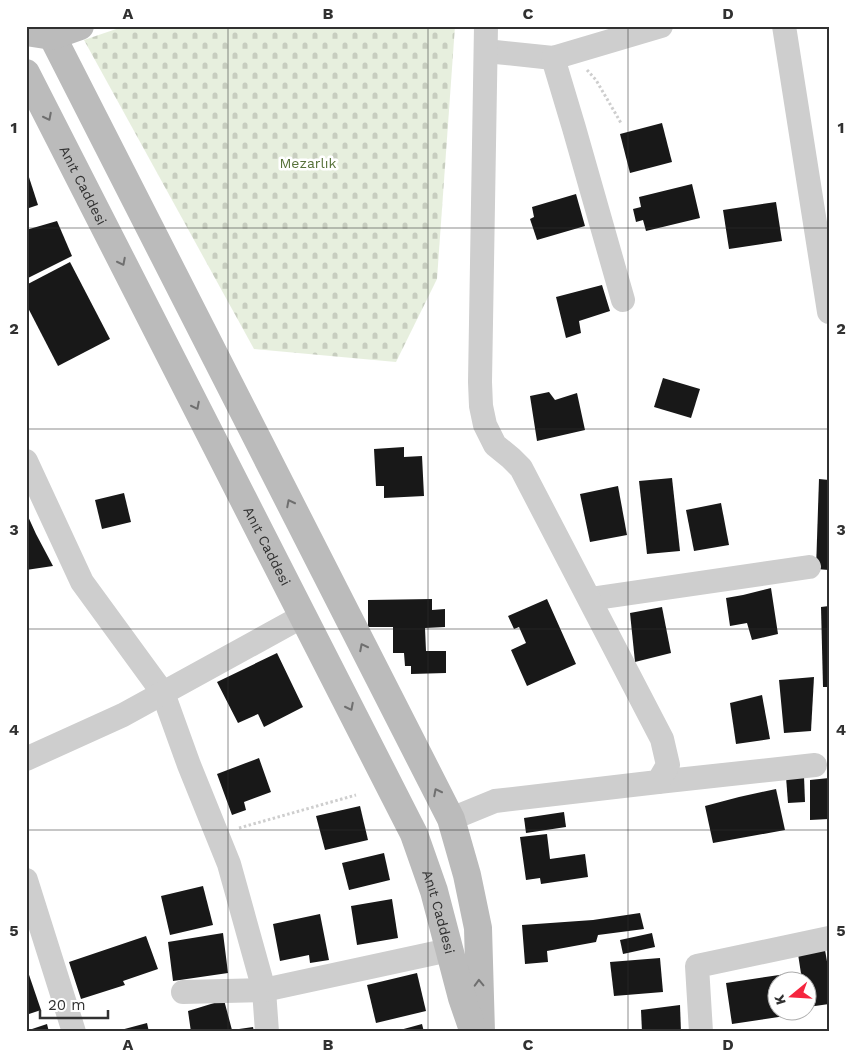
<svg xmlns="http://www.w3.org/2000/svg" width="855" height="1058" viewBox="0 0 855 1058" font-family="'Work Sans',sans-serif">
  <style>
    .cemetery { fill: url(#cemetery-stones) }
    .building { fill: #181818 }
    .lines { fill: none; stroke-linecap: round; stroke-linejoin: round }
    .path { stroke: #cecece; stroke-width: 3; stroke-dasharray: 2.5 2.5; stroke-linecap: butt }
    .street { stroke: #cecece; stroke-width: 24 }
    .secondary { stroke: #bbb; stroke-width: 28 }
    .oneway { stroke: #6f6f6f }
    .grid { fill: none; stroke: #313131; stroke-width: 1; stroke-opacity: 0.55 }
    .labels { text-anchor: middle; stroke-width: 5; stroke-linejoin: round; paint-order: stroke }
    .park-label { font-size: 14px; fill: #567139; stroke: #fff }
    .street-label { font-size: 14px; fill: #313131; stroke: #fff }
    .neatline { fill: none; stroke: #313131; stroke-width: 2 }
    .grid-label { font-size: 16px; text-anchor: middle; font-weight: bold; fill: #313131 }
  </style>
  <defs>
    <pattern id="cemetery-stones" width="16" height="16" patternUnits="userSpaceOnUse" patternTransform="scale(1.25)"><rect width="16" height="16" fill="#e7efde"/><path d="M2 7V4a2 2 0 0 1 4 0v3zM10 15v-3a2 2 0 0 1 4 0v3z" fill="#c7cdbf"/></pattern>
  </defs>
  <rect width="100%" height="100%" fill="#fff"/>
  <polygon class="cemetery" points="125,26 455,26 437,279 396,362 254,349 84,40"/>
  <g class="building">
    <polygon points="662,123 672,162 630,173 620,134"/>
    <polygon points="26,168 38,205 26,209"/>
    <polygon points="692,184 700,218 646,231 643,220 636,222 633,209 641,207 639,197"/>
    <polygon points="576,194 585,226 537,240 530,219 534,217 532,207"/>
    <polygon points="776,202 782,241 729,249 723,210"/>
    <polygon points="57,221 72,256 26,279 26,230"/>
    <polygon points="70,262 110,339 58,366 26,304 26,285"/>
    <polygon points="602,285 610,311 579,321 581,333 566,338 556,297"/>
    <polygon points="663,378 700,389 691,418 654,407"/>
    <polygon points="549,392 555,400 577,393 585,430 537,441 530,396"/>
    <polygon points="404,447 404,457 422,456 424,496 384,498 384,486 376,486 374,449"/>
    <polygon points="672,478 680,551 647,554 639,481"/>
    <polygon points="819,479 829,480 829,570 816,569"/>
    <polygon points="618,486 627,535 590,542 580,494"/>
    <polygon points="124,493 131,522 102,529 95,500"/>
    <polygon points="721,503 729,545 694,551 686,510"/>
    <polygon points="26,512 36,534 53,566 26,570"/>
    <polygon points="771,588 778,634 752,640 747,623 730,626 726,598 743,595"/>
    <polygon points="432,599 432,610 445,609 445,627 425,628 426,651 446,651 446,673 411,674 411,666 405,666 404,653 393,653 393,627 368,627 368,600"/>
    <polygon points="547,599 576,664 527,686 511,650 526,643 519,627 514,629 508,616"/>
    <polygon points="829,606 829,687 823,687 821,607"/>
    <polygon points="662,607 671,653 635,662 630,613"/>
    <polygon points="277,653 303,707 264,727 258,714 238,723 217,682"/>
    <polygon points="814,677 811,731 784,733 779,680"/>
    <polygon points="762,695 770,739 736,744 730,703"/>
    <polygon points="259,758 271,792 244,802 246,810 232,815 217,774"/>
    <polygon points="804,776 805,802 788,803 786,777"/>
    <polygon points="829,778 829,819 810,820 810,780"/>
    <polygon points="776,789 785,830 713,843 705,806 739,797"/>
    <polygon points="360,806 368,840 325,850 316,816"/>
    <polygon points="564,812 566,827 526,833 524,818"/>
    <polygon points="547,834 550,859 585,854 588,877 541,884 540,878 526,880 520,837"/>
    <polygon points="384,853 390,880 349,890 342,863"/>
    <polygon points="203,886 213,925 170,935 161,896"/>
    <polygon points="392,899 398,938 357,945 351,906"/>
    <polygon points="640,913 644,929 598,935 596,942 547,951 548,962 525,964 522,925 593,920"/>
    <polygon points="320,914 329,960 310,963 309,955 280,961 273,924"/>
    <polygon points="223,933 228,973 173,981 168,942"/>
    <polygon points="652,933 655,947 623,954 620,940"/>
    <polygon points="146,936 158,969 123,981 125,985 81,999 69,962"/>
    <polygon points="825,950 829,973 829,1004 808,1007 808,980 802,980 798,954"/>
    <polygon points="660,958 663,992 614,996 610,962"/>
    <polygon points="26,966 41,1010 26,1015"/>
    <polygon points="417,973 426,1011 376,1023 367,985"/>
    <polygon points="786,974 787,980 778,980 778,1010 791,1010 792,1015 732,1024 726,983"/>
    <polygon points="224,1000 232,1030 253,1027 254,1032 191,1032 188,1011"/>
    <polygon points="680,1005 681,1032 642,1032 641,1010"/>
    <polygon points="147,1023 149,1032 117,1032 117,1031"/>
    <polygon points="47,1024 49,1032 26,1032 26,1031"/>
    <polygon points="422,1024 424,1032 400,1032 400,1030"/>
  </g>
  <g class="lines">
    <g class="path">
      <polyline points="587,70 596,80 621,123"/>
      <polyline points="239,828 356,795"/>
    </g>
    <g class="street">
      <polyline points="784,26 829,312"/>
      <polyline points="486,51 553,58 661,26"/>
      <polyline points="553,58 574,128 623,300"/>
      <polyline points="26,461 82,582 163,693 189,765 229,864 264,990 267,1032"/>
      <polyline points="590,599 809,567"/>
      <polyline points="26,759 123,715 303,616"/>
      <polyline points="658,782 815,765"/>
      <polyline points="451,819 495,801 658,782 668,765 662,739 521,468 511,458 495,445 485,425 481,406 480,382 486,26"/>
      <polyline points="26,880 74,1032"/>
      <polyline points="183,992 264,990 449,950"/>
      <polyline points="701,1032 697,966 829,938"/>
    </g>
    <g class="secondary">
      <polyline points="47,26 451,819 467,875 478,928 481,1032"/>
      <polyline points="26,32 52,36 80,26"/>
      <path id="s1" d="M26,73L414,834L434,891L462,998L472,1027"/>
    </g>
  </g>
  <defs><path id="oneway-chevron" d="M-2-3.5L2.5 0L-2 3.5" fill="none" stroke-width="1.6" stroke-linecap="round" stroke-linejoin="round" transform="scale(1.25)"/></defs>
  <g class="oneway">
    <use href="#oneway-chevron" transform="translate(48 117) rotate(63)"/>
    <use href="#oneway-chevron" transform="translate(122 262) rotate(63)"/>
    <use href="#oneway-chevron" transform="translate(196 406) rotate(63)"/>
    <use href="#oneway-chevron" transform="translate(290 503) rotate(-117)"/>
    <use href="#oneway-chevron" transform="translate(363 647) rotate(-117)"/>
    <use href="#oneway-chevron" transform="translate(350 707) rotate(63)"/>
    <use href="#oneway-chevron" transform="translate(437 792) rotate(-117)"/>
    <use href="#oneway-chevron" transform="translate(479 983) rotate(-92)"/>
  </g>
  <path class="grid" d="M228,26V1032M428,26V1032M628,26V1032M26,228H829M26,429H829M26,629H829M26,830H829"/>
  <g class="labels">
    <g class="park-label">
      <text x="308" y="168">Mezarlık</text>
    </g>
    <g class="street-label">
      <text dy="5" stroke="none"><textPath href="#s1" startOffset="126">Anıt Caddesi</textPath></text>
      <text dy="5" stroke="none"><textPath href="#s1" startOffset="531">Anıt Caddesi</textPath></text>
      <text dy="5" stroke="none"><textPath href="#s1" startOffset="936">Anıt Caddesi</textPath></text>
    </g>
  </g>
  <rect width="855" height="1058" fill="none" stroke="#ffffff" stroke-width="55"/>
  <g transform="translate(792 996) rotate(252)"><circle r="24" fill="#ffffff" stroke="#adadad"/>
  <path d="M0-4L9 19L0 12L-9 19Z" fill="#f5253e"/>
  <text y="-8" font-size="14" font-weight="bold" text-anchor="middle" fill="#313131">K</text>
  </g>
  <path d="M40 1010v8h68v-8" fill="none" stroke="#313131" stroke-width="2.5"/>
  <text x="48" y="1010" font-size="15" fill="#313131" stroke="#ffffff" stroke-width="4" paint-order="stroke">20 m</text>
  <rect x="28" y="28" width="800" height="1002" class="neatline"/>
  <g class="grid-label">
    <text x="128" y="19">A</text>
    <text x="328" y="19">B</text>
    <text x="528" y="19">C</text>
    <text x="728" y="19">D</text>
    <text x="14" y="133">1</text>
    <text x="841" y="133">1</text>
    <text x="14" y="334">2</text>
    <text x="841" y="334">2</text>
    <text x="14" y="535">3</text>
    <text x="841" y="535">3</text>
    <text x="14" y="735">4</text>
    <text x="841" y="735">4</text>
    <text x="14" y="936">5</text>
    <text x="841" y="936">5</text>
    <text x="128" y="1050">A</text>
    <text x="328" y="1050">B</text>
    <text x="528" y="1050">C</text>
    <text x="728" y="1050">D</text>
  </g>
</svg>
